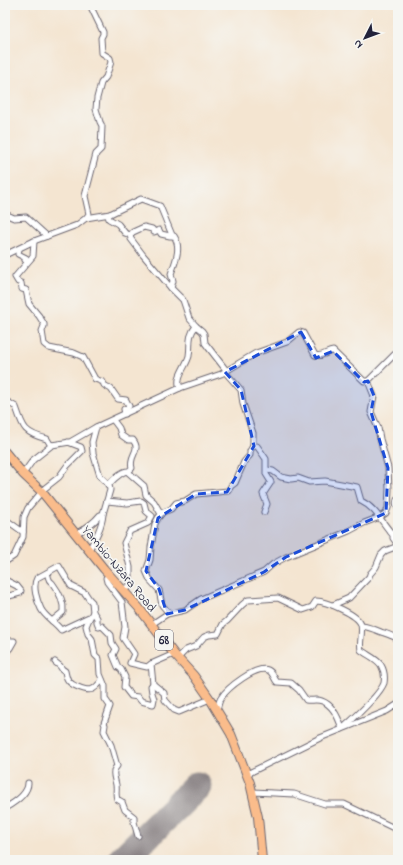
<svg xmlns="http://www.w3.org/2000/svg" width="403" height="865" viewBox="0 0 403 865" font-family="'Indie Flower',sans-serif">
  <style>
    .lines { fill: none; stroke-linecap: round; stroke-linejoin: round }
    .runway { stroke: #8b8486; stroke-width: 29 }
    .minor-casing { stroke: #6c6670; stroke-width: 7 }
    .primary-casing { stroke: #6c6670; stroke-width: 10 }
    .minor { stroke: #fff; stroke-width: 5 }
    .primary { stroke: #fabc8b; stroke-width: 8 }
    .marked { fill: #1d4ed8; fill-opacity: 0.2; stroke: #1d4ed8; stroke-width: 3; stroke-dasharray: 8 5; stroke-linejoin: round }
    .labels { text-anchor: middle; stroke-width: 3.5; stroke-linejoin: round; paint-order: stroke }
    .shield { fill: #f6f6f2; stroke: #626272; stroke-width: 1 }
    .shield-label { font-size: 12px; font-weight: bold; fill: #22223b }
    .street-label { font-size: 13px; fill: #22223b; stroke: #f6f6f2 }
  </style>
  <rect width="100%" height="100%" fill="#f6f6f2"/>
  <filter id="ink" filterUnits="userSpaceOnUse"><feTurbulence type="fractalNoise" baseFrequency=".025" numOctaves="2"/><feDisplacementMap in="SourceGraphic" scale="8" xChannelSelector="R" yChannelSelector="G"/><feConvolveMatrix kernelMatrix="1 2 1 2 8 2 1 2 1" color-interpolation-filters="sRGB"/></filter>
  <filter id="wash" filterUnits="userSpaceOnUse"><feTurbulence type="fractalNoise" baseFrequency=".012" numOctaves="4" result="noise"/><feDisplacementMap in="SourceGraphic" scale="16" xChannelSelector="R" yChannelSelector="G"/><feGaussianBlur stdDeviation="0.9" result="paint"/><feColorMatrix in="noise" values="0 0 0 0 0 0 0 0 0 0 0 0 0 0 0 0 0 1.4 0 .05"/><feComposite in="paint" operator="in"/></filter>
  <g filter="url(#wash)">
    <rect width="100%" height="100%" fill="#f4e5d1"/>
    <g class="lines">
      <polyline class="runway" points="122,860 197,786"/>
    </g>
  </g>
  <g filter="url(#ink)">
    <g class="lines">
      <defs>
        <g id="minor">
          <polyline points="5,214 14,218 26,217 47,236"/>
          <polyline points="110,214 108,216 109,219 118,224 125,233 130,235 131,239 143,255 171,288 183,300 189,318 196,326 202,331 204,334 205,343 226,370 226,373 241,390 243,404 253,433 253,446 250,451 250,455 244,462 235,483 231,486 228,491 196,494 185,501 176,503 171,509 163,512 158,518 155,524 151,547 150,560 146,571 150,580 159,590 162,605 168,612 167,614"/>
          <polyline points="86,218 89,214 85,196 96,154 101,149 102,126 100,122 96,109 97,98 101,83 106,77 111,62 110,58 102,53 101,38 103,34 103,32 90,5"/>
          <path d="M130,235L133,232L144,227L152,229L154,232L159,230L161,234L170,236H174C182,248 175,262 171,274L173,281L171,288"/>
          <polyline points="34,241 33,256 15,277 18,282 21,283 22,289 26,290 29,304 39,316 44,324 44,326 42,331 44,344 49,348 74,353 83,357 95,379 103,382 104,385 111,389 118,399 126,400 129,406 127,408 124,409 125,414"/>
          <polyline points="19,249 18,254 26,258 25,260 27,261"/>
          <polyline points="5,255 34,241 77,225 86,218 110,214 141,199 160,206 172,235"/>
          <path d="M180,388C175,377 186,367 189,356C191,344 187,337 196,326"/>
          <path d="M5,398L6,401L16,407C23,428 24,433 47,439L50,444L53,445"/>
          <polyline points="253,446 257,446 266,459 266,474 271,482 263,494 267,504 264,512"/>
          <path d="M267,470L273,471L281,477L291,479L298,478L309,482L325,481L357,487L361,501C376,508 382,523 393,535V538L398,545"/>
          <polyline points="128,472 144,486 146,495 154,502 161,514"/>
          <path d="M23,474L33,460L52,445L70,442L96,427L180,388L221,374L256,353L287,342L299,332L303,333L315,355C322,358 327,351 333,351L364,381H368"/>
          <path d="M108,485C114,479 122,470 129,471L132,468C128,455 142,451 133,440H128L121,435L119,428L113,420"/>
          <path d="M398,498C396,501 396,505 398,508"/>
          <polyline points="107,501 127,503 141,501 144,503 146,511 152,516 148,523 130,531 124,543 130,567 130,585 129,587 122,589"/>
          <polyline points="5,519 23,532"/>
          <path d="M75,534C85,529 93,524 100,515L103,514L110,490L109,485L100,476L93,453L92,442L96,427"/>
          <path d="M89,550C95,539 102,527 103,514"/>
          <polyline points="5,562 14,556 23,537 24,517 28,508 45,488 59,477 67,466 82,451 81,447 68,442"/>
          <path d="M47,573C48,575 48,577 49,579C49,581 52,582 53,584C59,592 64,603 63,612L52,621"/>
          <polyline points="110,575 106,578 107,582 122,602 125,627 123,638 134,654 130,663 147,667 151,664"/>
          <polyline points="5,580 17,586 21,591 20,593 9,596 5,594"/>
          <polyline points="333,605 349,598 369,577 370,574 376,567 381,555 385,551 398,546"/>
          <polyline points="93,612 97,618 97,622 99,627 102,626 111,635 112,643 116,649 113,655 118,667 121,669 125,677 124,687 131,696 138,697 141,701 153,704 154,699 152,693 151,686 153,684"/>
          <path d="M89,617L61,630C55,622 45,617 41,609C37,601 32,586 37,578L59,566L71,586L85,593L89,599L92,602L93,612C90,617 88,621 86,626L88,634L92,639L95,655L99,659L100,674L105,686V699L110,706L104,723L105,725L104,731L111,745L117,766C111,772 115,778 116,785C117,790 115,794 117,799L122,802L125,810L134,817V822L138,836"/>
          <polyline points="152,624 167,614 185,610 201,599 264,572 273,564 286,557 349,531 364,523 380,517 386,513 388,508 389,489 388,468 380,439 378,428 371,412 374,396 368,381 398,351"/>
          <path d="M362,626C369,627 374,629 381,632C387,634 391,635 396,638"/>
          <polyline points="5,641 14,641 10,648 5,653"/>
          <polyline points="174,654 151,664 153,684 164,693 165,700 174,710 179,712 210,699"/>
          <path d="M178,658L186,650L196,646L204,637L209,635L218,634L223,624L227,621L242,605L248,600L278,598L303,610L312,607L316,601C326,601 359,615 361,625C363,633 359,642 361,650C367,655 376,658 381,665C384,670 385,677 384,683C380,695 352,720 342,729C339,719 333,705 322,701C317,699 311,701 306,700L299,690L291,683L277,682C274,679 273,672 268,670C256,665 227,688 221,698C219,701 218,706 217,710"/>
          <path d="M55,662L60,666L62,669L65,671C66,680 70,684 78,687C90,692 94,691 102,680"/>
          <polyline points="247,774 320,738 387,711 398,704"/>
          <polyline points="253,792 294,794 325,804 344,804 398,830"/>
          <path d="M5,808C14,803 28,794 28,783"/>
        </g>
        <polyline id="primary" points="5,452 23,474 42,492 104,569 139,608 174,654 194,676 210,699 231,734 250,783 258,817 262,860"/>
      </defs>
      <use href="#minor" class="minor-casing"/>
      <use href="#primary" class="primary-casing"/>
      <use href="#minor" class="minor"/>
      <use href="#primary" class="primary"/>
    </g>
  </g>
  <path class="marked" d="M301,332L316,358L333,351L364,382L368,381L374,396L371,412L388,468L386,513L286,557L264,572L185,610L167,614L159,589L146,571L158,518L196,494L227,492L254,446L241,390L225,372Z"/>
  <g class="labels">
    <rect class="shield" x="155" y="630" width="18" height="20" rx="3"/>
    <g class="shield-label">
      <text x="164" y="644">68</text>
    </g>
    <g class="street-label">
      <text transform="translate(120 568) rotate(50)" y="5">Yambio-Nzara Road</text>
    </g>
  </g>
  <rect width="403" height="865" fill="none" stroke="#f6f6f2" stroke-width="20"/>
  <g transform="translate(365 38) rotate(228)" stroke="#f6f6f2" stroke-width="3" paint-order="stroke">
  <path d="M0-3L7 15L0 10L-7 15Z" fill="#22223b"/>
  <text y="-6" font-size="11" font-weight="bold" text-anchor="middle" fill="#22223b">N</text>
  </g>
</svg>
